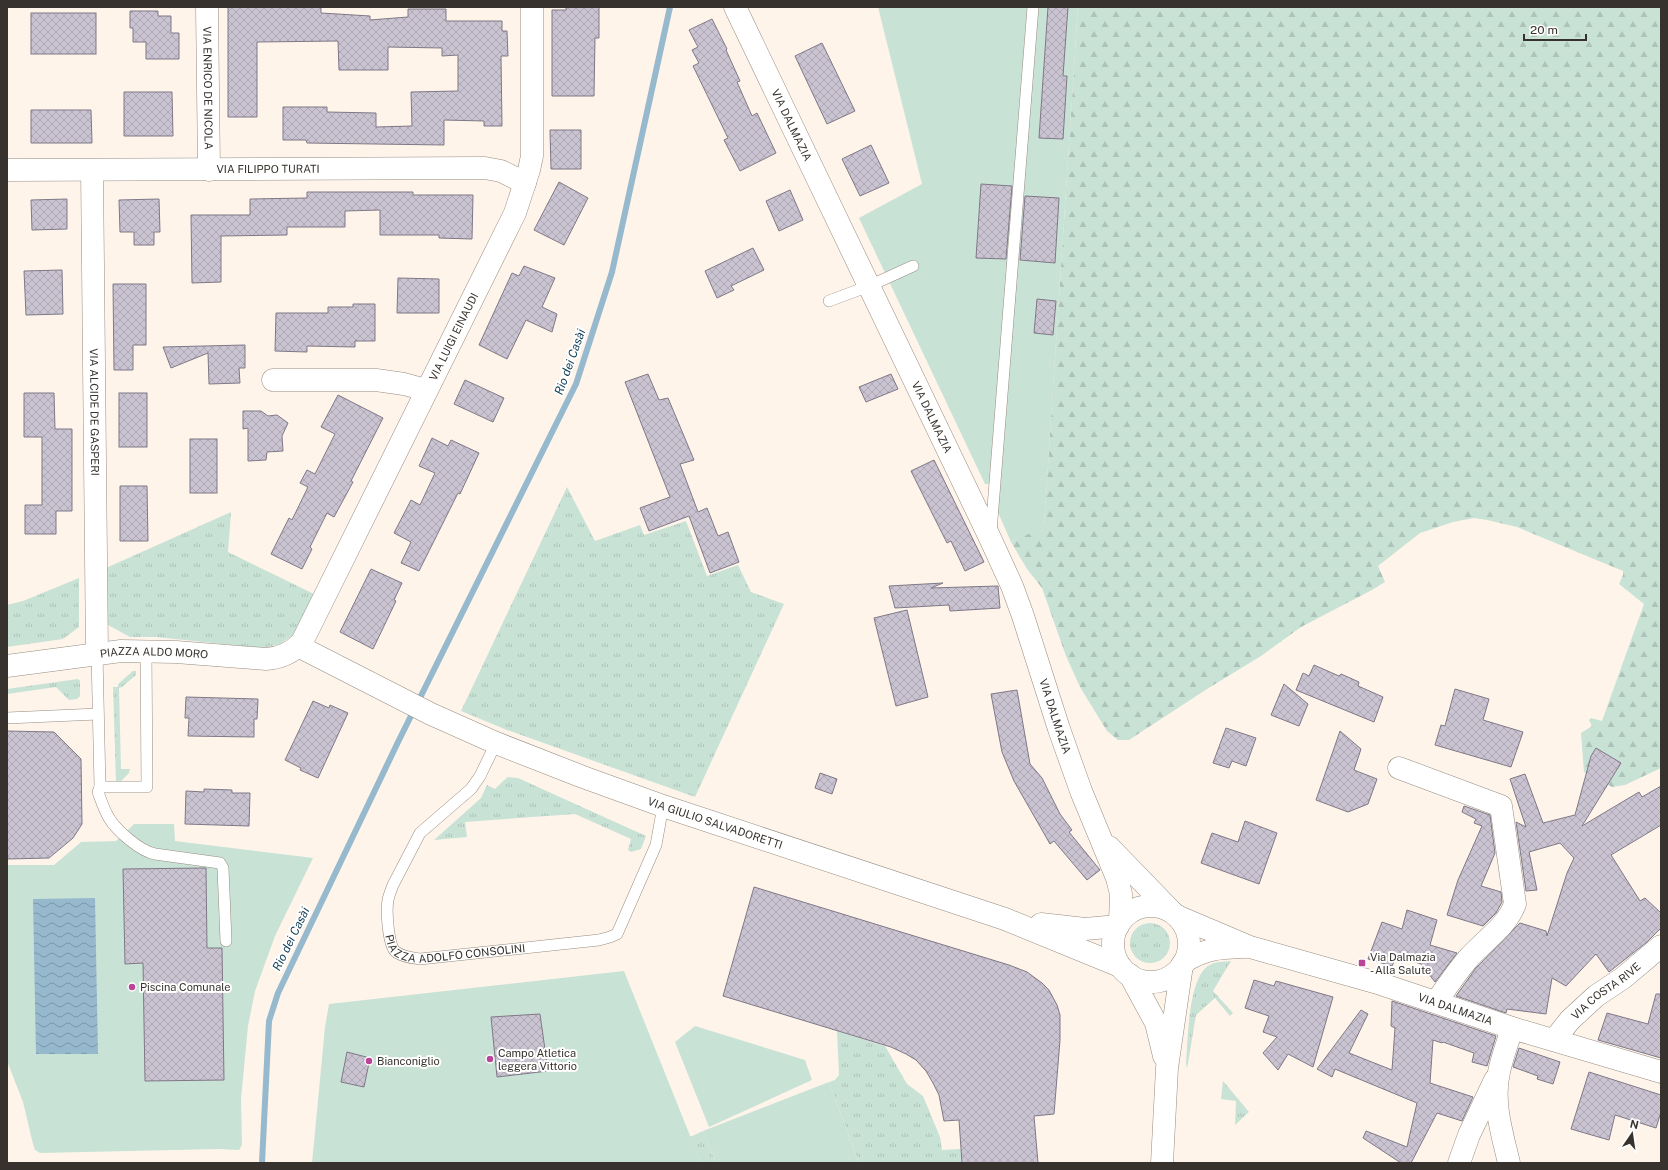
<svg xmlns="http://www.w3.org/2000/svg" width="1668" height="1170" viewBox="0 0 1668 1170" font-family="'Public Sans',sans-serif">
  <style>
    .grass { fill: url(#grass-tufts) }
    .forest { fill: url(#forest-firs) }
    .pitch { fill: #c9e2d6 }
    .water { fill: url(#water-waves) }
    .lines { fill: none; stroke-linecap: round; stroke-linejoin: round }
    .stream { stroke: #96b9ce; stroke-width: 6 }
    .building { fill: url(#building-cross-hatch); stroke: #7f7886 }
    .service-casing { stroke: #978c80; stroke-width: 12 }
    .minor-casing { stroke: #978c80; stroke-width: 23 }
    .tertiary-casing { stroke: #978c80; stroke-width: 23 }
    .primary-casing { stroke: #978c80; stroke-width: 23 }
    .service { stroke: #fff; stroke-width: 11 }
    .minor { stroke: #fff; stroke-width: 22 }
    .tertiary { stroke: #fff; stroke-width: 22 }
    .primary { stroke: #fff; stroke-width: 22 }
    .poi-dot { fill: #bb4398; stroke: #fff; stroke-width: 1.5 }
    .labels { text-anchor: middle; stroke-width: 4; stroke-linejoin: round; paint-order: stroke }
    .street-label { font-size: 11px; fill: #37322d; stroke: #fff }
    .poi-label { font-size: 11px; fill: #37322d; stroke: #fff; text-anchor: start }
    .water-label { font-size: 12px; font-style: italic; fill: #0f3d54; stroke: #fff }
  </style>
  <defs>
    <pattern id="grass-tufts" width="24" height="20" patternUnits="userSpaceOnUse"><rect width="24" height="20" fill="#c9e2d6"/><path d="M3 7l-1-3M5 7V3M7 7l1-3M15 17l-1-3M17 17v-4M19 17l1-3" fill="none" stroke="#adc2b8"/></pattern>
    <pattern id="forest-firs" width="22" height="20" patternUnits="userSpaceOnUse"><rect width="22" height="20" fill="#c9e2d6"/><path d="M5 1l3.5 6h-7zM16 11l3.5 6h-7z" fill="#adc2b8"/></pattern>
    <pattern id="water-waves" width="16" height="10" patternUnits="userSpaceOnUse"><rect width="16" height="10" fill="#96b9ce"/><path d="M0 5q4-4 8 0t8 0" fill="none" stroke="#7b97a8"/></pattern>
    <pattern id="building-cross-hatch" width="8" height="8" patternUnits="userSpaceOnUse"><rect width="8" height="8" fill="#cac3d2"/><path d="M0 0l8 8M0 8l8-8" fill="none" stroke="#aea8b5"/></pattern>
  </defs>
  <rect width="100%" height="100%" fill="#fef4ea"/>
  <g class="grass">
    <polygon points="567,487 595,541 640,525 644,535 686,521 707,576 738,565 751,592 784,604 695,797 507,730 461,711"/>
    <polygon points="231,512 228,552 314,594 293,635 280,644 262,648 156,637 130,637 108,625 106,568"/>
    <polygon points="79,578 79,627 63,639 7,647 7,605 23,601"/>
    <polygon points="133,671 136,671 136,675 122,687 119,688 121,769 130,769 129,773 121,781 116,781 113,687 118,687 118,684"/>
    <polygon points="78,679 80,681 80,696 77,699 69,700 56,687 7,694 7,689"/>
    <polygon points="508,777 518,778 646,836 641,849 631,852 628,850 631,839 575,814 465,822 467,837 434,840 481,798 487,785 495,789 502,782"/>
    <circle cx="1150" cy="943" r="20"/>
    <path d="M1231,961L1213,991L1233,1013L1230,1016L1215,998L1196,1015L1187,1069L1186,1063C1188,1040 1188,980 1208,966C1215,961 1223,962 1231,961Z"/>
    <polygon points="837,1031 885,1046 907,1084 923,1096 940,1137 942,1150 961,1149 962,1163 859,1163 829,1082 835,1080 839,1075"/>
    <polygon points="1223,1081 1249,1112 1235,1125 1236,1101 1221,1099"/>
    <polygon points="703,1131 716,1163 701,1163 690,1137"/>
  </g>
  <polygon class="forest" points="1078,7 1661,7 1661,768 1625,785 1612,787 1584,772 1581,733 1592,726 1589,720 1591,718 1602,721 1644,604 1619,584 1623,575 1623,571 1517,527 1487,520 1474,518 1453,522 1420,533 1378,566 1385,582 1372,590 1301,627 1261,656 1207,689 1129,740 1118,740 1107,731 1080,687 1066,656 1042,588 1027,569 1011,542 1044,526"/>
  <g class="pitch">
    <polygon points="878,7 1078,7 1044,527 1011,542 997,510 990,484 985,484 859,218 922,184"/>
    <polygon points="134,824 174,824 175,841 313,858 275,936 255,991 248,1026 241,1099 242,1145 239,1150 219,1149 40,1153 35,1150 33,1144 23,1102 7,1061 7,865 54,865 81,842 116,841"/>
    <polygon points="624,971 701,1163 312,1163 325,1027 329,1004"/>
    <polygon points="695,1026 805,1060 812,1080 709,1127 675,1042"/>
    <polygon points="829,1082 859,1163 716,1163 703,1131"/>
  </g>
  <polygon class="water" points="95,898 98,1054 36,1054 33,899"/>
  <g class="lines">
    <polyline class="stream" points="262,1163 269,1021 278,993 399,740 576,384 612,272 670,7"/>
  </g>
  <g class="building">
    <polygon points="228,7 321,7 321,13 370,16 370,20 408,17 408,9 446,9 446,21 502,21 502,31 507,31 508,56 501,56 502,126 484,126 484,121 444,120 444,145 307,143 306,140 283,140 283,107 327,107 327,112 376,113 376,127 412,126 411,92 458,91 458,55 442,56 442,48 388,47 388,70 339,70 338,41 257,42 257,117 228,117"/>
    <polygon points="566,7 599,7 599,38 595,38 594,96 552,96 552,10 566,10"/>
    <polygon points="1048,7 1068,7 1063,76 1067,76 1063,139 1039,138"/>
    <polygon points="130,11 158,11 158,16 171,16 171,33 179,33 179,59 146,59 146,42 133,42 133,28 130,28"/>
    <rect x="31" y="13" width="65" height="41"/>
    <polygon points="712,19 727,49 726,50 740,81 737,82 752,116 757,113 776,153 740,171 724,140 728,138 693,66 699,63 692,50 698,47 689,30"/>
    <polygon points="822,43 855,111 827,124 795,56"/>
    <polygon points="124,92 172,92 173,136 124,136"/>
    <polygon points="31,110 91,110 92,143 31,143"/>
    <polygon points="550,130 581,130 581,169 551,169"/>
    <polygon points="871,145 889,183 860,196 842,159"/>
    <polygon points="559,182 588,198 564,245 534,230"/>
    <polygon points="981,184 1012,186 1006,259 976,258"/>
    <polygon points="790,190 803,220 779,231 766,201"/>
    <polygon points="307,192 413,192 413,195 473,195 472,239 439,238 439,235 380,235 380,210 345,211 345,227 287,227 287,235 221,236 221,282 192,283 191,215 250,215 250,199 307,198"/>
    <polygon points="1025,196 1059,198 1055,263 1020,260"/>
    <polygon points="67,199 67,229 32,230 31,200"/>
    <polygon points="159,199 160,232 154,232 154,245 134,245 134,232 120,232 119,200"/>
    <polygon points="753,248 764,270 731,286 734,290 717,298 705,271"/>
    <polygon points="524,266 555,278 542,307 557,314 552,332 526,320 507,359 479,345 512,273 519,276"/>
    <polygon points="62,270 63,314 26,315 24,271"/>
    <polygon points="398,278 439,279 439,313 397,313"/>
    <polygon points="113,284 146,284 146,345 133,345 133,370 114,370"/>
    <polygon points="1037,299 1056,301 1053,335 1034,333"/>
    <polygon points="353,304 375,304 375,341 355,341 355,347 307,346 307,352 275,351 276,313 328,313 328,307 353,307"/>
    <polygon points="245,345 245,368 239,368 240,383 209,384 208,353 171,368 163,347"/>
    <polygon points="648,374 659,400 668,398 694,460 680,464 698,512 707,508 718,536 728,532 739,562 710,573 689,516 649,531 640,508 670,497 625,382"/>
    <polygon points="891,374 898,389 866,402 859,387"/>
    <polygon points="465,380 504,398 493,422 454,404"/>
    <polygon points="24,393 54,393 55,429 72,429 72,511 56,511 56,534 25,534 25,505 42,505 42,437 24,437"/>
    <rect x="119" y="393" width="28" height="54"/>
    <polygon points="338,395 383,418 351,481 353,482 334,517 327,513 310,547 312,549 302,569 271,554 289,518 292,520 308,487 300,483 307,470 315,474 335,434 321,427"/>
    <polygon points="243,411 261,411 268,416 277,415 288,423 282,436 283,451 267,452 266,460 248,461 248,428 243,429"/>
    <polygon points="432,438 448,446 451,440 479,453 460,494 458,493 419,571 401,563 411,542 394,533 411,500 420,505 435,473 419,466"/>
    <rect x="190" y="439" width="27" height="54"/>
    <polygon points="934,460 984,562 965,571 951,541 947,543 911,471"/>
    <polygon points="120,486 147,486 148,541 120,541"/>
    <polygon points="371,569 402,583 394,600 396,601 373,649 340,632"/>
    <polygon points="943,583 931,588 998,586 1000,608 950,611 949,605 895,608 889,586"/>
    <polygon points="907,610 928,697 896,706 874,618"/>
    <polygon points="1314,665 1339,676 1341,674 1359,682 1358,686 1383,697 1374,722 1296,690 1303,673 1309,676"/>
    <polygon points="1284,684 1308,704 1299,726 1271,715"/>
    <polygon points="1455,689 1489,699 1483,720 1523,732 1511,767 1435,745 1441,725 1445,726"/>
    <polygon points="1017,690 1030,764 1042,778 1060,814 1072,830 1069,832 1100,870 1087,880 1054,841 1050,844 1014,781 1002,752 991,694"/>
    <polygon points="186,697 258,699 257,719 254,719 254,737 188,736 189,718 185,718"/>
    <polygon points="313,701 329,708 330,705 348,713 318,778 300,770 301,768 285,760"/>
    <polygon points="1226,728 1256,738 1246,766 1232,761 1229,768 1213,763"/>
    <polygon points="7,731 54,732 81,759 82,824 73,838 49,858 7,859"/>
    <polygon points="1340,731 1361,749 1354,770 1377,779 1368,804 1348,812 1316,800"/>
    <polygon points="1596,748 1621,763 1582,826 1639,792 1642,797 1661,786 1661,825 1611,855 1640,901 1645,898 1661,913 1661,928 1647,942 1609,972 1596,954 1566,986 1552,978 1546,1014 1507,1009 1506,1013 1456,996 1476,968 1520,923 1546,931 1547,936 1567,873 1574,858 1560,843 1529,852 1537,890 1526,891 1516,822 1526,827 1510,779 1525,774 1543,823 1575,815 1591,756"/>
    <polygon points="820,773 837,779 832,794 815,788"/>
    <polygon points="204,789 232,790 232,793 250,793 249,826 185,824 186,791 204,792"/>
    <polygon points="1464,806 1490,815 1495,853 1481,886 1501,892 1502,902 1496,913 1483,926 1447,915 1458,880 1482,826 1474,823 1476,819 1462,812"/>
    <polygon points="1245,821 1277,833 1259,884 1201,863 1212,833 1238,842"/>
    <polygon points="206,868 207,948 222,948 224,1080 145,1081 143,963 125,964 123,869"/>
    <polygon points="754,887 1009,965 1027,972 1042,983 1049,990 1057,1005 1060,1015 1060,1040 1054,1114 1034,1116 1038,1163 962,1163 959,1120 944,1121 939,1095 933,1083 926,1071 916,1060 906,1054 891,1047 723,996"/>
    <polygon points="1407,910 1437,920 1430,945 1457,953 1435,982 1421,964 1397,956 1392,966 1368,959 1382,922 1402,929"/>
    <polygon points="1254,980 1274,986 1276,981 1333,997 1313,1067 1288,1054 1278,1070 1263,1053 1277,1037 1263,1032 1269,1016 1245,1008"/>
    <polygon points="1656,994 1661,994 1661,1058 1598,1040 1607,1013 1648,1024"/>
    <polygon points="1392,1001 1496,1036 1487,1066 1472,1062 1474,1053 1443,1042 1442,1043 1433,1040 1430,1083 1473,1097 1462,1121 1437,1113 1411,1163 1401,1163 1363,1138 1366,1131 1407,1147 1417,1103 1335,1069 1332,1077 1317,1069 1361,1010 1368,1014 1349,1053 1392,1070 1395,1028 1391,1026"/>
    <polygon points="540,1014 548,1071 497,1077 491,1017"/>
    <polygon points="1519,1048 1560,1062 1553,1084 1537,1079 1538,1076 1513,1067"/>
    <polygon points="347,1052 370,1058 364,1087 341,1082"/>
    <polygon points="1589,1072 1661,1095 1661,1112 1656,1128 1615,1115 1609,1140 1571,1129"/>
  </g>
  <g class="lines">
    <defs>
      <g id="service">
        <polyline points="829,301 869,286 913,266"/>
        <polyline points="991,532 1033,7"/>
        <polyline points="97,654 100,787 147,787 146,651"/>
        <polyline points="7,718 98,714"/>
        <path id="s1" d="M496,743L480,776L471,789L420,833L393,885C391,890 389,895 388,900C386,910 388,946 396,952C403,957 412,958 420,959L599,940L610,937L617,934L656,845L663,806"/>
        <path d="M100,787L98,792C101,800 104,810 109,818C117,831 140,851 155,854L220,863L223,868L226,941"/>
      </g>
      <g id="minor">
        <path id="s2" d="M207,7L209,170"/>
        <path id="s3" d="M7,170L485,168L501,171L525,183"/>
        <path id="s4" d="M92,170L97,654"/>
        <polyline points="273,380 376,380 404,384 426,390"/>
        <path id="s5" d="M298,646L431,714L496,743L583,777L663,806L1005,919L1120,966"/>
        <path id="s6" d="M7,666L121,651L176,652L266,659C281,658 292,653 302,642L515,213L529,170L532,156V7"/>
        <path d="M1399,768L1501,806L1515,904C1506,928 1483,941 1467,960C1456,973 1446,988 1436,1002"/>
        <polyline points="1041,924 1085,929 1118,926"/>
        <polyline points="1459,1163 1469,1135 1495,1080"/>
        <path d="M1509,1163C1502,1133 1492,1102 1499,1072C1502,1057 1508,1042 1512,1028"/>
      </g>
      <g id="tertiary">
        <path id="s7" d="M1177,916L1250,947L1381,984L1512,1028L1661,1072"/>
        <path d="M1185,961C1207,948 1220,948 1245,947"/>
        <path id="s8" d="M1554,1040L1570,1020L1596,996L1623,978L1661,946"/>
      </g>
      <g id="primary">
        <path id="s9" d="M735,7L990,538L1012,586L1023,616L1059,729L1081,791L1117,878L1121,894L1120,922"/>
        <polyline points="1109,847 1171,911"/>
        <circle cx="1151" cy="944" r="38"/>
        <polyline points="1130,975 1156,1023 1164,1056"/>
        <polyline points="1162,1163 1167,1068 1182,965"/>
      </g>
    </defs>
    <use href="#service" class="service-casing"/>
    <use href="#minor" class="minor-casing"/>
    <use href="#tertiary" class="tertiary-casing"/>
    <use href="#primary" class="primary-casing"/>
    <use href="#service" class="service"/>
    <use href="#minor" class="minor"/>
    <use href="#tertiary" class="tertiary"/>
    <use href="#primary" class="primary"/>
  </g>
  <g class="poi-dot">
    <rect x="1358" y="959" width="8" height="8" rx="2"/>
    <circle cx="132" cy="987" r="4"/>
    <circle cx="490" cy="1059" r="4"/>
    <circle cx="369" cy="1061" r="4"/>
  </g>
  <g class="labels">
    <g class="street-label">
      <text dy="4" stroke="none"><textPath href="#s2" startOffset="81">VIA ENRICO DE NICOLA</textPath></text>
      <text dy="4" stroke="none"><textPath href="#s9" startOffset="131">VIA DALMAZIA</textPath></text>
      <text dy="4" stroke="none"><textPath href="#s3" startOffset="261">VIA FILIPPO TURATI</textPath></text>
      <text dy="4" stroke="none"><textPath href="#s6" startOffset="642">VIA LUIGI EINAUDI</textPath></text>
      <text dy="4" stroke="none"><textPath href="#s4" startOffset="242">VIA ALCIDE DE GASPERI</textPath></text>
      <text dy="4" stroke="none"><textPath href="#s9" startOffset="455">VIA DALMAZIA</textPath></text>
      <text dy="4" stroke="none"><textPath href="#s6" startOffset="148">PIAZZA ALDO MORO</textPath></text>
      <text dy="4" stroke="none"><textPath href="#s9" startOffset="779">VIA DALMAZIA</textPath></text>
      <text dy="4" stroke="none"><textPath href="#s5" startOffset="454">VIA GIULIO SALVADORETTI</textPath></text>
      <text dy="4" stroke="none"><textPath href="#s1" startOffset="304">PIAZZA ADOLFO CONSOLINI</textPath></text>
      <text dy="4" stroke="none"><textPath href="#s8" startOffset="72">VIA COSTA RIVE</textPath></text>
      <text dy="4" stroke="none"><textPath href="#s7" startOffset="294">VIA DALMAZIA</textPath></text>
    </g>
    <g class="poi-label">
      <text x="1370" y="961">Via Dalmazia<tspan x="1370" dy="13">- Alla Salute</tspan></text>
      <text x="140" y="991">Piscina Comunale</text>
      <text x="498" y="1057">Campo Atletica<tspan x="498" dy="13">leggera Vittorio</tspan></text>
      <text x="377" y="1065">Bianconiglio</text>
    </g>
    <g class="water-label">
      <text transform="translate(570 362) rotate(-70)" y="4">Rio dei Casài</text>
      <text transform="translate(291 939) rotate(-64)" y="4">Rio dei Casài</text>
    </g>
  </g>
  <rect width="1668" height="1170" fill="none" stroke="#37322d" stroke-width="16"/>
  <g transform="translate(1632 1134) rotate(13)" stroke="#ffffff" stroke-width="3" paint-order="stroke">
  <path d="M0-3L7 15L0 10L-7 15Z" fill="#37322d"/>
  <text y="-6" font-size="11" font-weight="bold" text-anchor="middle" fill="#37322d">N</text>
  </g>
  <path d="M1524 34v6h62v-6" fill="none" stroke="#37322d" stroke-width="2"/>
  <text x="1530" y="34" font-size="12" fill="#37322d" stroke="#ffffff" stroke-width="3" paint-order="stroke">20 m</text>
</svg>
